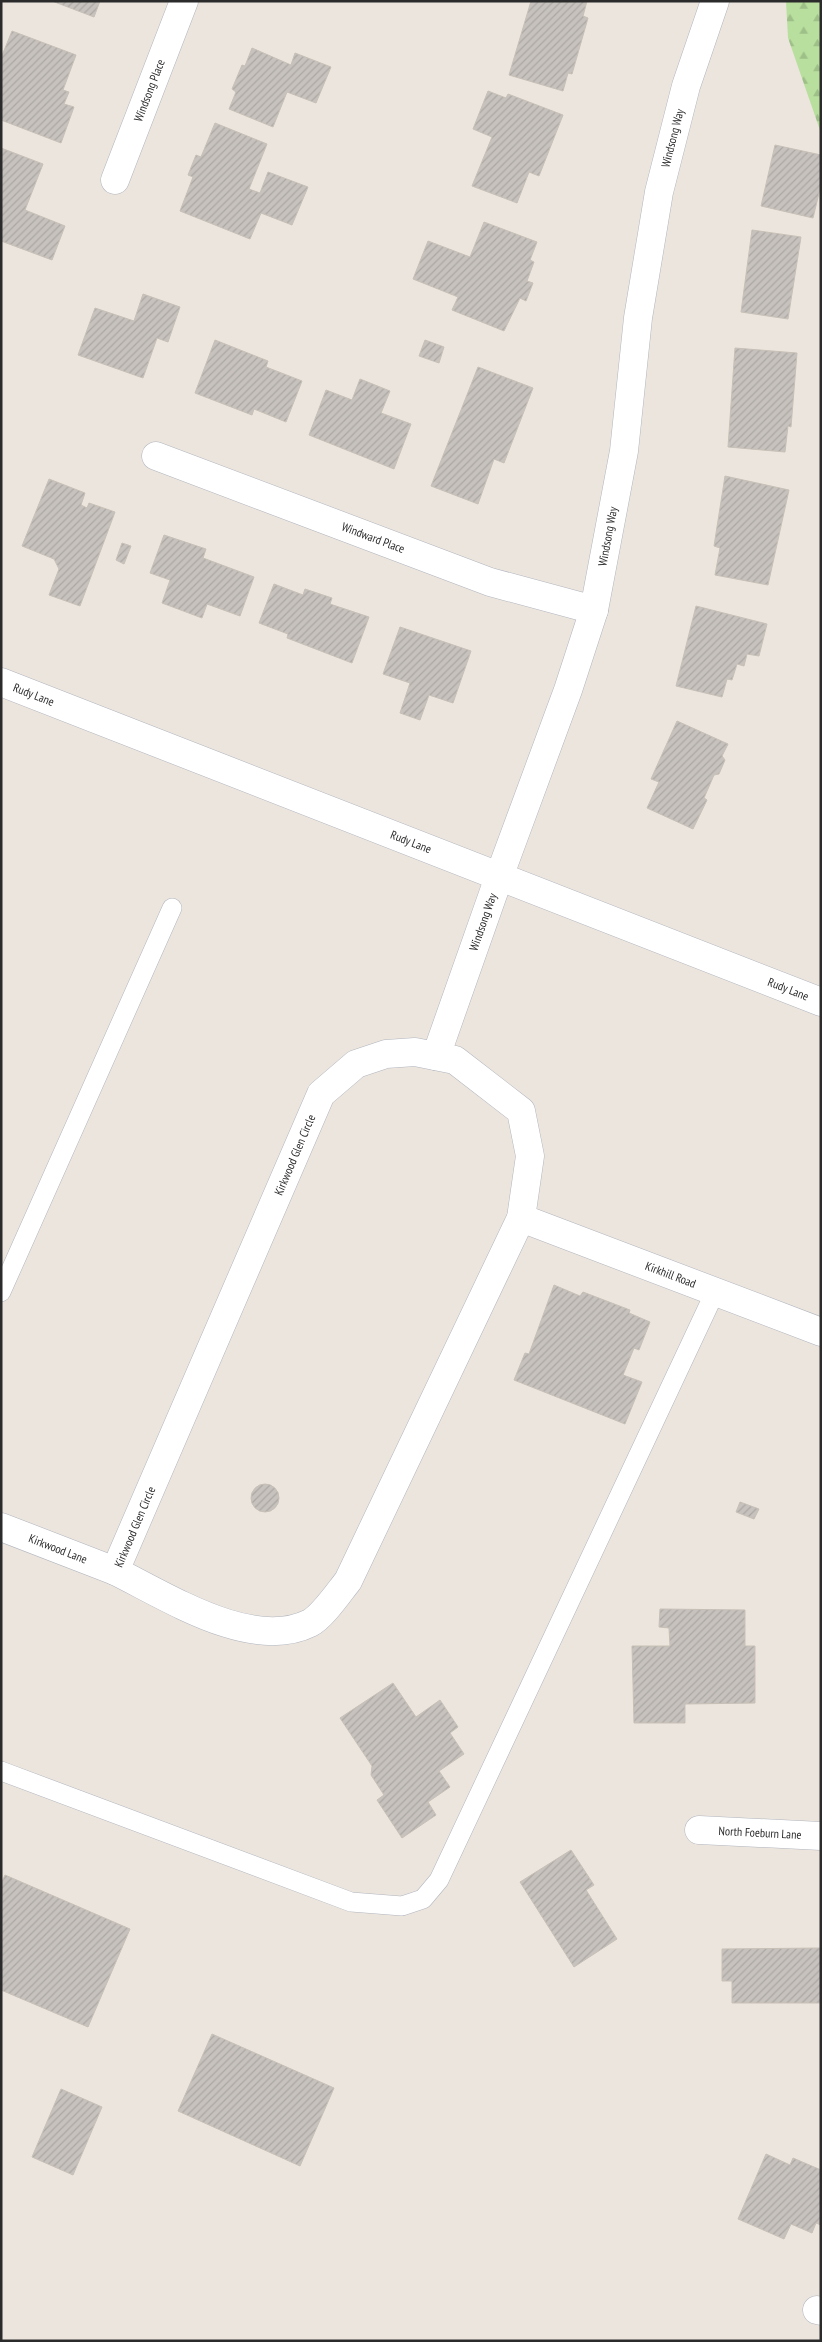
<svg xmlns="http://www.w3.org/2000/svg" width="822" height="2342" viewBox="0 0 822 2342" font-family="'PT Sans Narrow',sans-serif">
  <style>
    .forest { fill: url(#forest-firs) }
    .building { fill: url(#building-hatch); stroke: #c7c0b7 }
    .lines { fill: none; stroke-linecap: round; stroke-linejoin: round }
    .lane-casing { stroke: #b1b5bd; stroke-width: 20 }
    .street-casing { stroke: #b1b5bd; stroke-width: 29 }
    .lane { stroke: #fff; stroke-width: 19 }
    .street { stroke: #fff; stroke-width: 28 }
    .labels { text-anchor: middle; stroke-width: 4; stroke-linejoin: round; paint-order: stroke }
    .street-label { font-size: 12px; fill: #2b2b2b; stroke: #fff }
  </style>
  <defs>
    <pattern id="forest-firs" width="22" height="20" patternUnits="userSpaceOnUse" patternTransform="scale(1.25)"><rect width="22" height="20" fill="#b8df9e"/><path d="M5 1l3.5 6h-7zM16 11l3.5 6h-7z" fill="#9ec088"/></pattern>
    <pattern id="building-hatch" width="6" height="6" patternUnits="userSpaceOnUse" patternTransform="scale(1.25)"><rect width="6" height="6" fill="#c7c2bd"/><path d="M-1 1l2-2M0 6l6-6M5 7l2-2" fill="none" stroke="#aba7a3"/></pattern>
  </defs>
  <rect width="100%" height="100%" fill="#ece5de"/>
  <polygon class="forest" points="786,1 821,1 821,133 788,38"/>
  <g class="building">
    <polygon points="52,1 100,1 94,17"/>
    <polygon points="531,1 587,1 583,16 588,18 572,74 568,73 563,91 509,75"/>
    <polygon points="12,31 76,55 63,90 69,92 64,104 74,107 61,143 1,120 1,58"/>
    <polygon points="252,48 291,65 295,53 331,67 316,103 287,92 273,127 229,109 236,92 232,89 242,65 245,66"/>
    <polygon points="488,91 506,98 508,94 563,115 539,176 529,172 517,203 472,186 492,137 473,129"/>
    <polygon points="215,123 267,144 249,189 260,193 268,172 308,187 292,225 261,213 250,239 180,211 193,177 188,175 196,155 201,157"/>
    <polygon points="775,145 821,155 821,185 813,218 761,206"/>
    <polygon points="1,148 43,164 25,210 65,226 52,260 1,241"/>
    <polygon points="484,222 537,242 530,260 534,262 527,281 533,283 526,301 520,298 504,331 452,310 458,297 413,279 428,241 470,257"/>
    <polygon points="752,230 801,237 788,319 741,312"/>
    <polygon points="143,294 180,307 168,342 157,338 143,378 78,355 95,308 134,321"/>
    <polygon points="215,340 268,361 266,367 302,381 286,422 254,409 252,415 195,393"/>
    <polygon points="425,340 444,347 439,363 419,356"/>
    <polygon points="735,348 797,353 791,427 788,426 785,452 728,447"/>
    <polygon points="478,367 533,388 504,463 494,459 478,504 431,486"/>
    <polygon points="360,379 390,391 381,413 411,424 394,469 309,435 326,390 352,400"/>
    <polygon points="725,476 789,490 768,585 715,575 720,548 714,546"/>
    <polygon points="49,479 85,493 81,505 87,508 89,503 115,512 80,606 49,595 59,569 54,559 22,546"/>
    <polygon points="164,535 206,549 203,558 254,577 240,616 207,604 202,618 162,603 170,580 150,573"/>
    <polygon points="122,543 131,546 124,564 116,560"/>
    <polygon points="274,584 303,595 305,589 332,598 330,604 369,617 352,663 287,638 288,634 259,623"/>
    <polygon points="696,606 767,624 759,656 747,654 744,666 737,664 732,680 727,679 722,697 676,686"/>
    <polygon points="400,627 471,651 453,703 429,695 420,720 400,713 410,683 383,674"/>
    <polygon points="677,721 728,744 722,756 725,760 719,774 714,775 704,798 707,800 693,829 647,808 659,782 651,779"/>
    <polygon points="554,1285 580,1296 583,1292 630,1310 629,1313 650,1322 639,1350 634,1348 623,1375 642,1382 625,1424 514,1380 525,1353 529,1354"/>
    <circle cx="265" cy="1498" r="14"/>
    <polygon points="740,1502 759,1509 754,1519 736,1512"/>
    <polygon points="660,1609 745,1610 745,1646 755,1646 755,1703 685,1704 685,1723 634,1723 632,1646 670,1646 669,1628 659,1627"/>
    <polygon points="393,1683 416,1717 440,1700 458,1727 450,1733 464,1754 439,1771 450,1787 428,1802 436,1815 402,1838 377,1800 384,1795 371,1775 372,1766 340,1718"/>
    <polygon points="571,1850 594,1885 586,1890 617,1939 574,1967 520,1882"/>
    <polygon points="5,1875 130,1929 88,2027 1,1990 1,1884"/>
    <polygon points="821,1948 821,2003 732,2003 732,1981 722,1981 722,1949"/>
    <polygon points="212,2034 334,2088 300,2166 178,2111"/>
    <polygon points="61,2089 102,2107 73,2175 32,2157"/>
    <polygon points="766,2154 790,2165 793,2158 821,2170 821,2225 816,2223 812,2233 791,2224 784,2239 738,2219"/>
  </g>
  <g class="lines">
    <defs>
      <g id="lane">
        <polyline points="1,1292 172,908"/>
        <polyline points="1,1771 351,1902 402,1906 423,1899 439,1880 715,1292"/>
      </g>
      <g id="street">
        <path id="s1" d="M115,180L184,1"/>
        <path id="s2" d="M156,456L490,582L594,610"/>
        <path id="s3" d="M1,682L821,1002"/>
        <path d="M415,1052L455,1060L521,1111L530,1156L521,1218L348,1581C339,1592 323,1616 310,1623C252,1652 168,1597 115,1571L321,1094L356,1064L386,1054Z"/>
        <path id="s4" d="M436,1056L499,877L568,690L594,610L624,451L638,318L659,192L686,86L715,1"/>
        <path id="s5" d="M521,1218L821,1332"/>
        <path id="s6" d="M1,1527L115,1571"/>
        <path id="s7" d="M699,1830L821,1836"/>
        <polyline points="817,2310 821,2311"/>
      </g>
    </defs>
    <use href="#lane" class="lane-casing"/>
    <use href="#street" class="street-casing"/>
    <use href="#lane" class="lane"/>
    <use href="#street" class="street"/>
  </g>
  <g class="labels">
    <g class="street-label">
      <text dy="4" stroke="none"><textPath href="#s1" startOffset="96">Windsong Place</textPath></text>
      <text dy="4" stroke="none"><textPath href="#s4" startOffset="952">Windsong Way</textPath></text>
      <text dy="4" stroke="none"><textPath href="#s4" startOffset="548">Windsong Way</textPath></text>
      <text dy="4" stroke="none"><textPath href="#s2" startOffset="232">Windward Place</textPath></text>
      <text dy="4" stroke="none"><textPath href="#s3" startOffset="35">Rudy Lane</textPath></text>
      <text dy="4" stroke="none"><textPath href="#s3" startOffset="440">Rudy Lane</textPath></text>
      <text dy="4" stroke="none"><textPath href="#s4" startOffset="142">Windsong Way</textPath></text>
      <text dy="4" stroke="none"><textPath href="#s3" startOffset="845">Rudy Lane</textPath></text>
      <text transform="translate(295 1155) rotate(-67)" y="4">Kirkwood Glen Circle</text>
      <text dy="4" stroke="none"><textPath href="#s5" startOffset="160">Kirkhill Road</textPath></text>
      <text transform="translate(135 1527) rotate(-67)" y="4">Kirkwood Glen Circle</text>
      <text dy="4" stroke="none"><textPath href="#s6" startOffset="61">Kirkwood Lane</textPath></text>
      <text dy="4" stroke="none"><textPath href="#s7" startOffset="61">North Foeburn Lane</textPath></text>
    </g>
  </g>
  <rect width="822" height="2342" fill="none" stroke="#2b2b2b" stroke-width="5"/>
</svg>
